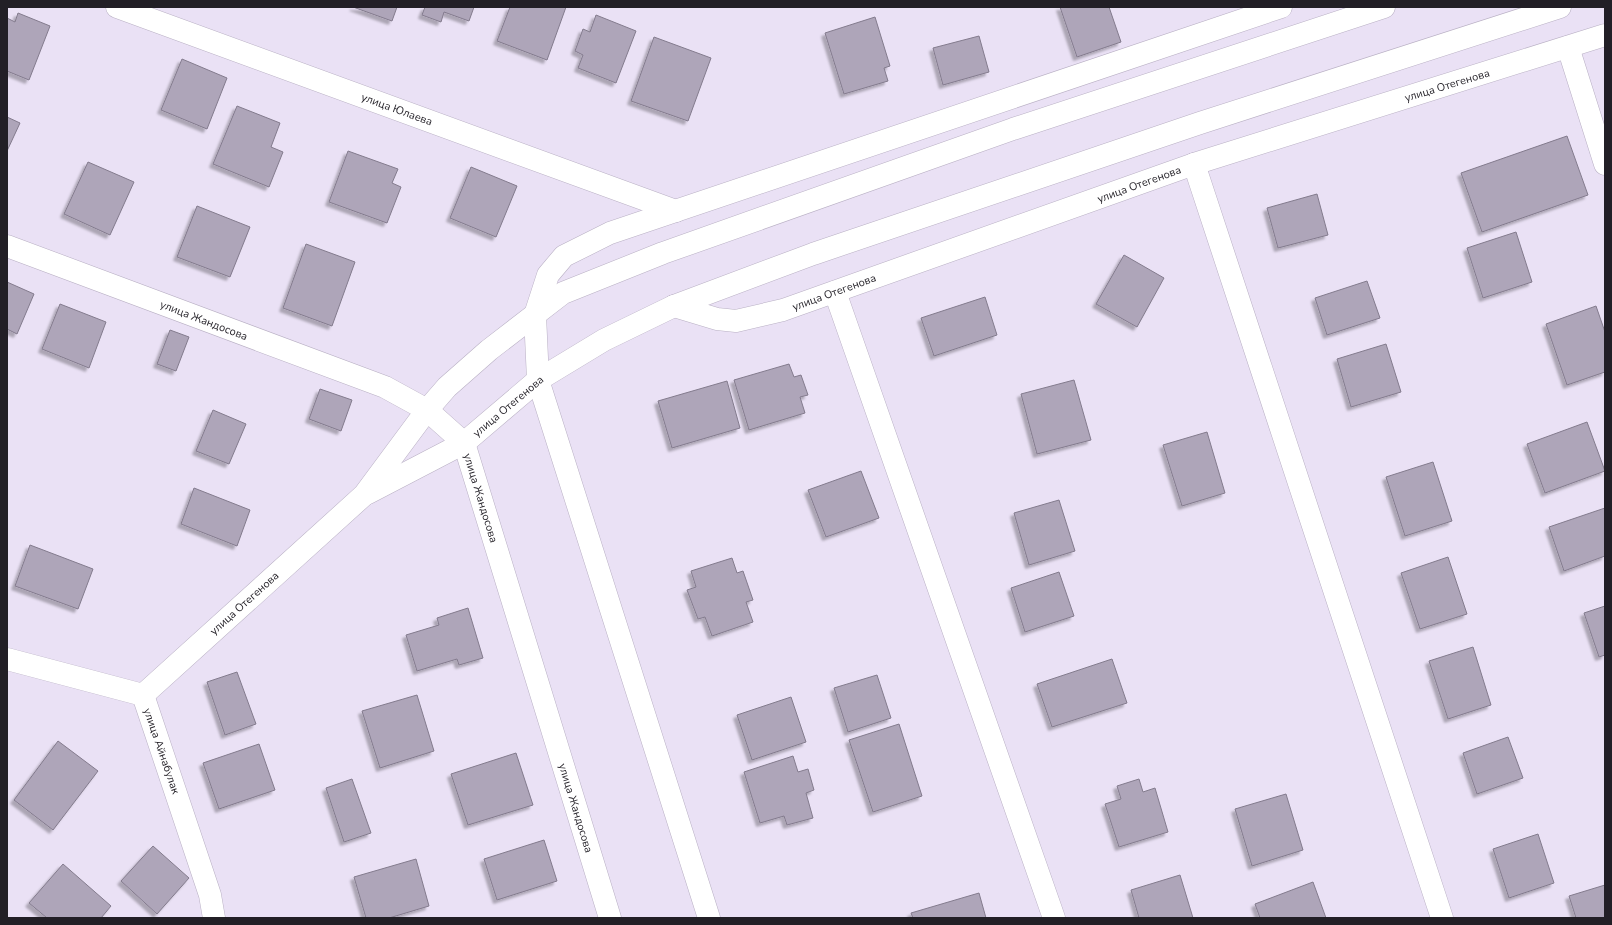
<svg xmlns="http://www.w3.org/2000/svg" width="1612" height="925" viewBox="0 0 1612 925" font-family="'Nunito Sans',sans-serif">
  <style>
    .building { fill: #aea5b9; stroke: #837b8d; filter: url(#shadow) }
    .lines { fill: none; stroke-linecap: round; stroke-linejoin: round }
    .minor-casing { stroke: #b9b0c4; stroke-width: 23 }
    .minor { stroke: #fff; stroke-width: 22 }
    .labels { text-anchor: middle; stroke-width: 3; stroke-linejoin: round; paint-order: stroke }
    .street-label { font-size: 11px; fill: #221f26; stroke: #fff }
  </style>
  <defs>
    <filter id="shadow"><feDropShadow dx="-3.5" dy="3.5" stdDeviation="1" flood-color="#0004"/></filter>
  </defs>
  <rect width="100%" height="100%" fill="#eae1f5"/>
  <g class="building">
    <polygon points="353,7 397,7 392,21"/>
    <polygon points="425,7 474,7 469,21 444,12 441,22 422,15"/>
    <polygon points="510,7 566,7 547,60 497,41"/>
    <polygon points="1060,7 1109,7 1121,42 1077,57"/>
    <polygon points="18,13 50,26 29,80 7,71 7,18 15,22"/>
    <polygon points="596,15 636,31 616,83 578,68 583,55 575,51 583,29 590,32"/>
    <polygon points="875,17 890,66 884,68 888,81 844,94 825,33"/>
    <polygon points="979,36 989,72 943,85 933,48"/>
    <polygon points="654,37 711,58 688,121 631,101"/>
    <polygon points="182,59 227,78 207,129 161,110"/>
    <polygon points="237,106 280,123 271,147 283,152 269,187 213,164"/>
    <polygon points="7,117 20,123 7,151"/>
    <polygon points="1567,136 1588,195 1482,232 1461,173"/>
    <polygon points="348,151 398,169 392,183 401,187 387,223 329,202"/>
    <polygon points="88,162 134,182 110,235 64,214"/>
    <polygon points="471,167 517,186 496,237 450,218"/>
    <polygon points="1317,194 1328,235 1278,248 1267,208"/>
    <polygon points="197,206 250,227 230,277 177,257"/>
    <polygon points="1516,232 1532,282 1483,298 1467,248"/>
    <polygon points="306,244 355,262 332,326 283,308"/>
    <polygon points="1124,255 1164,278 1137,327 1096,304"/>
    <polygon points="1367,281 1380,318 1327,335 1315,298"/>
    <polygon points="7,282 34,294 17,334 7,329"/>
    <polygon points="985,297 997,335 934,356 921,318"/>
    <polygon points="60,304 106,322 89,368 42,349"/>
    <polygon points="1596,306 1605,332 1605,372 1567,385 1546,324"/>
    <polygon points="170,330 189,337 176,371 157,364"/>
    <polygon points="1386,344 1401,392 1351,407 1337,359"/>
    <polygon points="789,364 794,377 801,375 808,395 800,397 805,413 749,430 734,380"/>
    <polygon points="1074,380 1091,440 1037,454 1021,394"/>
    <polygon points="727,381 740,428 672,448 658,401"/>
    <polygon points="320,389 352,400 341,431 309,419"/>
    <polygon points="213,410 246,424 229,464 196,451"/>
    <polygon points="1587,422 1605,471 1545,493 1527,444"/>
    <polygon points="1207,432 1225,493 1182,506 1163,445"/>
    <polygon points="1433,462 1452,521 1405,536 1386,477"/>
    <polygon points="861,471 879,518 826,537 808,490"/>
    <polygon points="194,488 250,510 237,546 181,524"/>
    <polygon points="1059,500 1075,551 1029,565 1014,513"/>
    <polygon points="1605,508 1605,556 1564,571 1549,527"/>
    <polygon points="30,545 93,569 78,609 15,586"/>
    <polygon points="1448,557 1467,614 1420,629 1401,573"/>
    <polygon points="732,558 737,573 743,571 753,600 746,602 753,622 712,636 705,617 698,619 687,590 696,587 691,571"/>
    <polygon points="1059,572 1074,616 1025,632 1011,588"/>
    <polygon points="1605,606 1605,655 1599,657 1584,613"/>
    <polygon points="468,608 483,658 459,665 457,659 417,671 406,635 439,625 437,618"/>
    <polygon points="1473,647 1491,705 1448,719 1429,661"/>
    <polygon points="1112,659 1127,703 1052,727 1037,684"/>
    <polygon points="237,672 256,724 225,735 207,682"/>
    <polygon points="877,675 891,718 848,732 834,688"/>
    <polygon points="417,695 434,751 380,768 362,711"/>
    <polygon points="791,697 806,742 752,760 737,715"/>
    <polygon points="899,724 922,796 873,812 849,740"/>
    <polygon points="1508,737 1523,778 1477,794 1463,753"/>
    <polygon points="58,741 98,771 53,830 14,800"/>
    <polygon points="259,744 275,790 219,809 203,763"/>
    <polygon points="516,753 533,805 468,825 451,774"/>
    <polygon points="793,756 798,772 808,769 814,790 806,793 813,818 787,825 784,816 760,823 744,772"/>
    <polygon points="352,779 371,833 344,842 326,788"/>
    <polygon points="1139,779 1143,792 1155,788 1168,832 1119,847 1105,804 1121,799 1117,786"/>
    <polygon points="1286,794 1303,850 1252,866 1235,809"/>
    <polygon points="1538,834 1554,883 1509,898 1493,849"/>
    <polygon points="544,840 557,881 497,900 484,859"/>
    <polygon points="153,846 189,878 157,914 121,881"/>
    <polygon points="416,859 429,906 389,918 366,918 354,877"/>
    <polygon points="63,864 111,906 101,918 47,918 29,903"/>
    <polygon points="1180,875 1193,918 1139,918 1131,890"/>
    <polygon points="1313,882 1326,918 1260,918 1255,904"/>
    <polygon points="1605,885 1605,918 1576,918 1569,896"/>
    <polygon points="979,893 986,918 913,918 911,913"/>
  </g>
  <g class="lines">
    <defs>
      <g id="minor">
        <polyline points="117,7 676,211"/>
        <polyline points="1568,47 1605,164"/>
        <polyline points="1194,164 1442,918"/>
        <polyline points="7,246 385,387 427,410 464,443 610,918"/>
        <polyline points="835,292 1054,918"/>
        <polyline points="674,306 717,319 736,321 783,310 1194,164 1605,35"/>
        <polyline points="368,493 464,443 538,380 604,340 674,306 813,254 1200,123 1560,7"/>
        <polyline points="7,659 143,695"/>
        <polyline points="143,695 364,495 427,410 447,387 489,350 563,293 663,253 1013,129 1384,7"/>
        <polyline points="143,695 210,895 214,918"/>
        <polyline points="709,918 538,380 535,315 548,275 564,256 610,233 1281,7"/>
      </g>
    </defs>
    <use href="#minor" class="minor-casing"/>
    <use href="#minor" class="minor"/>
  </g>
  <g class="labels">
    <g class="street-label">
      <text transform="translate(1447 85) rotate(-17)" y="4">улица Отегенова</text>
      <text transform="translate(397 109) rotate(20)" y="4">улица Юлаева</text>
      <text transform="translate(1139 184) rotate(-20)" y="4">улица Отегенова</text>
      <text transform="translate(834 292) rotate(-20)" y="4">улица Отегенова</text>
      <text transform="translate(204 320) rotate(21)" y="4">улица Жандосова</text>
      <text transform="translate(508 406) rotate(-40)" y="4">улица Отегенова</text>
      <text transform="translate(481 498) rotate(73)" y="4">улица Жандосова</text>
      <text transform="translate(244 603) rotate(-42)" y="4">улица Отегенова</text>
      <text transform="translate(162 751) rotate(71)" y="4">улица Айнабулак</text>
      <text transform="translate(576 808) rotate(73)" y="4">улица Жандосова</text>
    </g>
  </g>
  <rect width="1612" height="925" fill="none" stroke="#221f26" stroke-width="16"/>
</svg>
